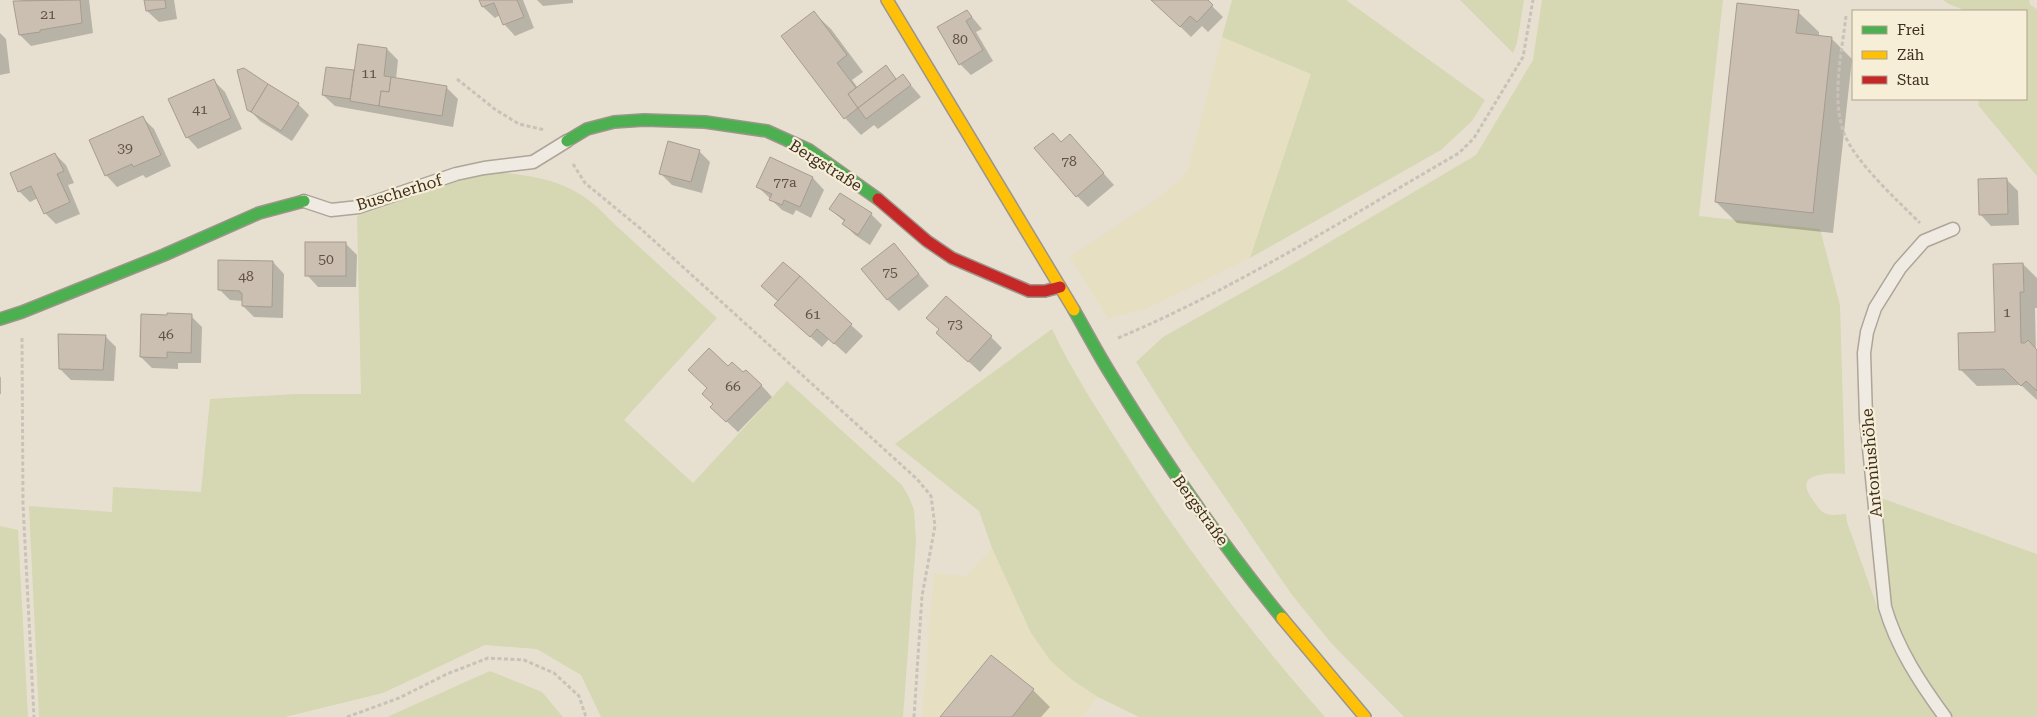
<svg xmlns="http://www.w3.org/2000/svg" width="2037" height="717" viewBox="0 0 2037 717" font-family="'Roboto Serif',serif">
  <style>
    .farmland { fill: #e6dfc2 }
    .green { fill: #d6d7b3 }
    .shadow { fill: #0003 }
    .building { fill: #cbbfb2; stroke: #a89c90 }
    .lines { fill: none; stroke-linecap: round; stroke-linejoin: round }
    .lane-casing { stroke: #ada599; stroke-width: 15 }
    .fast-casing { stroke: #9c958a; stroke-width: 14 }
    .slow-casing { stroke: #9c958a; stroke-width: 14 }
    .jam-casing { stroke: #9c958a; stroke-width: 14 }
    .path { stroke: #c8c2b9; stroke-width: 3; stroke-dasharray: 4 2.5; stroke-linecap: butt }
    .lane { stroke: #efebe3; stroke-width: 12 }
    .fast { stroke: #4caf50; stroke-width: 11 }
    .slow { stroke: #ffc107; stroke-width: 11 }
    .jam { stroke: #c62828; stroke-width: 11 }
    .labels { text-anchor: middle; stroke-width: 4.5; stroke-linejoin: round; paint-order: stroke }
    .number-label { font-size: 14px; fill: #605244 }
    .street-label { font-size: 16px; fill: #3d2e20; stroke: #f7eed8 }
  </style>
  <rect width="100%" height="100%" fill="#e7e0d1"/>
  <g class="farmland">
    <polygon points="1222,37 1311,74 1250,258 1148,308 1108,319 1070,257 1157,199 1187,173"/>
    <polygon points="992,548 1031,633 1072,680 1098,697 1082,717 922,717 934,573 966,576"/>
  </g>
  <g class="green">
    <polygon points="1232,0 1346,0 1485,100 1472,121 1441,150 1250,258 1311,74 1222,37"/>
    <polygon points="1460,0 1524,0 1517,43 1513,53"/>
    <path d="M1542,0H1723L1699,216L1820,229L1840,305L1845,474C1832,473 1793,472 1811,497C1814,501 1818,509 1823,512C1829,517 1839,514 1846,514L1847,522L1887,634L1897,656L1937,717H1404L1332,644L1292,595L1186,441L1136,362L1163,337L1284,269L1476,155L1533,60Z"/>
    <path d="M1943,0H2029L2030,5L2037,9V176L1978,105L1979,99H2026V11H1964C1959,6 1951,7 1943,0Z"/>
    <path d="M495,172C542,176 578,183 610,220L717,318L624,420L693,483L787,381L902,485L909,497L914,510L916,541L903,717H601L581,675L537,649L485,645L383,693L285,717H39L29,506L112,512L113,487L201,492L210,399L295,394H361L357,216L455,182Z"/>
    <path d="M1052,329C1072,371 1098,411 1123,450C1183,545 1251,633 1325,717H1139L1098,697L1072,680L1050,660L1031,633L992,548L979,511L895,444Z"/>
    <path d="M1881,498L2037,554V717H1952C1933,689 1911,660 1898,628C1883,589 1884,539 1881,498Z"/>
    <polygon points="0,526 18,530 28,717 0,717"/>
    <polygon points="490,671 542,692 563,717 387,717"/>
  </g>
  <g class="shadow">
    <polygon points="22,0 89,0 93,33 31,46 20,35 14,2"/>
    <polygon points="145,0 174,0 177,19 159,22 147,11"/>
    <polygon points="481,0 523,0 534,28 515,36 504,24 500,15 495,18 483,7"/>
    <polygon points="537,0 573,0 573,3 543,6"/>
    <polygon points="1153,0 1206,0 1223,17 1208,32 1202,26 1191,37"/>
    <polygon points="967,11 982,29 976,32 993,61 971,75 960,64"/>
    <polygon points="1798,12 1819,32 1819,37 1831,38 1852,59 1833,233 1737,223 1716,202"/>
    <polygon points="814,13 831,29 863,72 852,80 858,88 885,67 897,80 903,76 921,97 878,129 874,125 861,135 845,118"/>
    <polygon points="0,33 6,39 10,73 0,75"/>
    <polygon points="387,49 398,60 396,79 447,88 458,99 453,127 335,106 323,95 327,69 355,72"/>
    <polygon points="213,80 225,92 242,129 198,149 187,137"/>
    <polygon points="298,104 309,115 292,141 260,121 249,109"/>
    <polygon points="143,118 154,129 171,166 146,178 143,175 117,187 106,175"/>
    <polygon points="1070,136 1114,185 1088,207 1077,196 1061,143"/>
    <polygon points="699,151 710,162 702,193 672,185 661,174"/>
    <polygon points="55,154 66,165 74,183 68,185 80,214 56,224 45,213 38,198 30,202 19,191"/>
    <polygon points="771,159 813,178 824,190 811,218 796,210 793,215 782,210 758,187"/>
    <polygon points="2007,180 2018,191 2019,225 1991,226 1980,214"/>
    <polygon points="840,194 871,214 882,225 870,245 855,235 844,224 845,222 830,209"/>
    <polygon points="346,244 357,255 356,287 318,287 307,275"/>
    <polygon points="894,244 929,286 899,311 888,300"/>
    <polygon points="273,262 284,274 283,318 254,317 243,306 243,301 230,300 219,289"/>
    <polygon points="783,263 863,336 846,354 829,339 822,347 787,316 779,301"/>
    <polygon points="2023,264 2037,278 2037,308 2035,308 2037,400 2021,385 1977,386 1960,369 1996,334"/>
    <polygon points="191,316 202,327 201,363 178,363 178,369 152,368 141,357"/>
    <polygon points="105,336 116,347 114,381 71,380 60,369"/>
    <polygon points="991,337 1002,348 980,372 949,344"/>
    <polygon points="728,368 743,374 761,385 772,397 738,432 723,418"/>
    <polygon points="0,376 1,378 1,394 0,394"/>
    <polygon points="992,656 1033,690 1050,707 1041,717 942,717"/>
  </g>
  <g class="building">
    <polygon points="80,0 82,23 40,30 40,32 19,35 13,1"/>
    <polygon points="144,0 165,0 166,8 146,11"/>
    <polygon points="479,0 517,0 524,17 503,25 494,3 482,7"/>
    <polygon points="1151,0 1208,0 1213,5 1197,22 1190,16 1180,27"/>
    <polygon points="1737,3 1799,10 1796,33 1832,37 1813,213 1715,202"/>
    <polygon points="967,10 972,17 966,21 983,50 959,65 937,27"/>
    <polygon points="814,11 847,55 837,63 856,88 848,94 858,108 844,119 781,36"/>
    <polygon points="358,44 387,48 384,76 391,77 389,92 381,91 379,106 350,101"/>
    <polygon points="886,65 896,79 858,108 848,94"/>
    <polygon points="326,67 354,70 350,99 322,95"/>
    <polygon points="244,68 268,84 251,112 247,110 237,70"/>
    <polygon points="903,74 911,85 866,119 858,108"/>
    <polygon points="391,77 447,86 442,116 379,106 381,91 389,92"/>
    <polygon points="214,79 231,118 186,138 168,99"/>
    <polygon points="268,84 299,103 281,131 251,112"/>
    <polygon points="143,116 161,155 133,167 132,164 105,176 89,140"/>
    <polygon points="1053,133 1061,142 1070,134 1104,173 1076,197 1034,148"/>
    <polygon points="668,141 700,150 691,182 659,174"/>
    <polygon points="55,153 64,171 57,174 70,202 44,214 31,186 18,192 10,173"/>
    <polygon points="770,157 813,177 800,207 784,200 782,205 769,200 772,194 756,187"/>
    <polygon points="2007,178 2008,214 1979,215 1978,179"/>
    <polygon points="840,193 872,213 858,235 842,224 845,220 829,209"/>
    <rect x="305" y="242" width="41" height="34"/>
    <polygon points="894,243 919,274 887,300 861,269"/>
    <polygon points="218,260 273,261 272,307 242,306 242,293 240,293 240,291 218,290"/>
    <polygon points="783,262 800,276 778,301 761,286"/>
    <polygon points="2023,263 2024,292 2020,292 2021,343 2025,343 2028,340 2037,350 2037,391 2026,381 2021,386 2004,369 1959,370 1958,333 1995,332 1993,264"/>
    <polygon points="800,276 852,324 834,344 817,329 810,337 774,305"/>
    <polygon points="946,296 992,336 968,362 936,333 939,329 926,318"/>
    <polygon points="167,313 192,314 191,353 167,352 167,358 140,357 141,314 167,315"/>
    <polygon points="58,334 106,335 103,370 59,369"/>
    <polygon points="709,348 728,366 732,362 743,372 746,370 762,385 726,422 710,407 713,404 702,394 707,388 688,370"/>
    <polygon points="991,655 1034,689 1012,717 940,717"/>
  </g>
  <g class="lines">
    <defs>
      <g id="lane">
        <polyline points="304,201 331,210 359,207 456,174 484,168 533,162 567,141"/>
        <path d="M1945,717C1920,683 1897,648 1885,607L1866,418L1864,353L1867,332L1875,308L1900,268L1924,241L1953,229"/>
      </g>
      <g id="fast">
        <polyline points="567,141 587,129 614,122 644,120 705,122 767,131 809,150 878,199"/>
        <path d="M1074,310C1086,331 1097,352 1110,373C1162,458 1219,541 1282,618"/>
        <polyline points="0,319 22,312 164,255 259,213 304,201"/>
      </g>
      <g id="slow">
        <polyline points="887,0 1074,310"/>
        <polyline points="1282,618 1365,717"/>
      </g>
      <polyline id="jam" points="878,199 927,241 952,258 1029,291 1045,291 1060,287"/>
    </defs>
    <use href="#lane" class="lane-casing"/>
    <use href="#fast" class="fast-casing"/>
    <use href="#slow" class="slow-casing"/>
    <use href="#jam" class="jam-casing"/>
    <g class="path">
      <path d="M1846,16C1842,51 1831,99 1844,133C1854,161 1898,201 1920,223"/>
      <polyline points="457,79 496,110 519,124 545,130"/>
      <polyline points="573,164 585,183 641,229 917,479 931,496 935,526 922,596 914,717"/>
      <polyline points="22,338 23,504 34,717"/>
      <path d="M1118,338C1237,288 1348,217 1459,153L1474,138L1523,57L1533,0"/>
      <polyline points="347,717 399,698 447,674 488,658 524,660 554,673 579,696 586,717"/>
    </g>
    <use href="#lane" class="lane"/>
    <use href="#fast" class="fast"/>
    <use href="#slow" class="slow"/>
    <use href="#jam" class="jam"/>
  </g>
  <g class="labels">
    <g class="number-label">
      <text x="48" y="19">21</text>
      <text x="960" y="44">80</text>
      <text x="369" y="78">11</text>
      <text x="200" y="114">41</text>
      <text x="125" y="153">39</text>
      <text x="1069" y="166">78</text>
      <text x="785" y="187">77a</text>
      <text x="326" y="264">50</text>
      <text x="890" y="277">75</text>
      <text x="246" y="281">48</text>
      <text x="2007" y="317">1</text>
      <text x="813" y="319">61</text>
      <text x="955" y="329">73</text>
      <text x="166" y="339">46</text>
      <text x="733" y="391">66</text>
    </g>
    <g class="street-label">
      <text transform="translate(826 165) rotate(32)" y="6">Bergstraße</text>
      <text transform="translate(399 192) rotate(-17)" y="6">Buscherhof</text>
      <text transform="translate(1871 463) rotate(-95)" y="6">Antoniushöhe</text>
      <text transform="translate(1201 510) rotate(54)" y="6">Bergstraße</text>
    </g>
  </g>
  <rect x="1852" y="10" width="175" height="90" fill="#f7eed8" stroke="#ada18e"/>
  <rect x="1862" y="26" width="25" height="8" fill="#4caf50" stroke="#ada18e"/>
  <text x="1897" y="35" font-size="15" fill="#3d2e20">Frei</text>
  <rect x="1862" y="51" width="25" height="8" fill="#ffc107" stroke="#ada18e"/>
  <text x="1897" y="60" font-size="15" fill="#3d2e20">Zäh</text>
  <rect x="1862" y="76" width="25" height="8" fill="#c62828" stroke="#ada18e"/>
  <text x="1897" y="85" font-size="15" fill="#3d2e20">Stau</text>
</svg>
